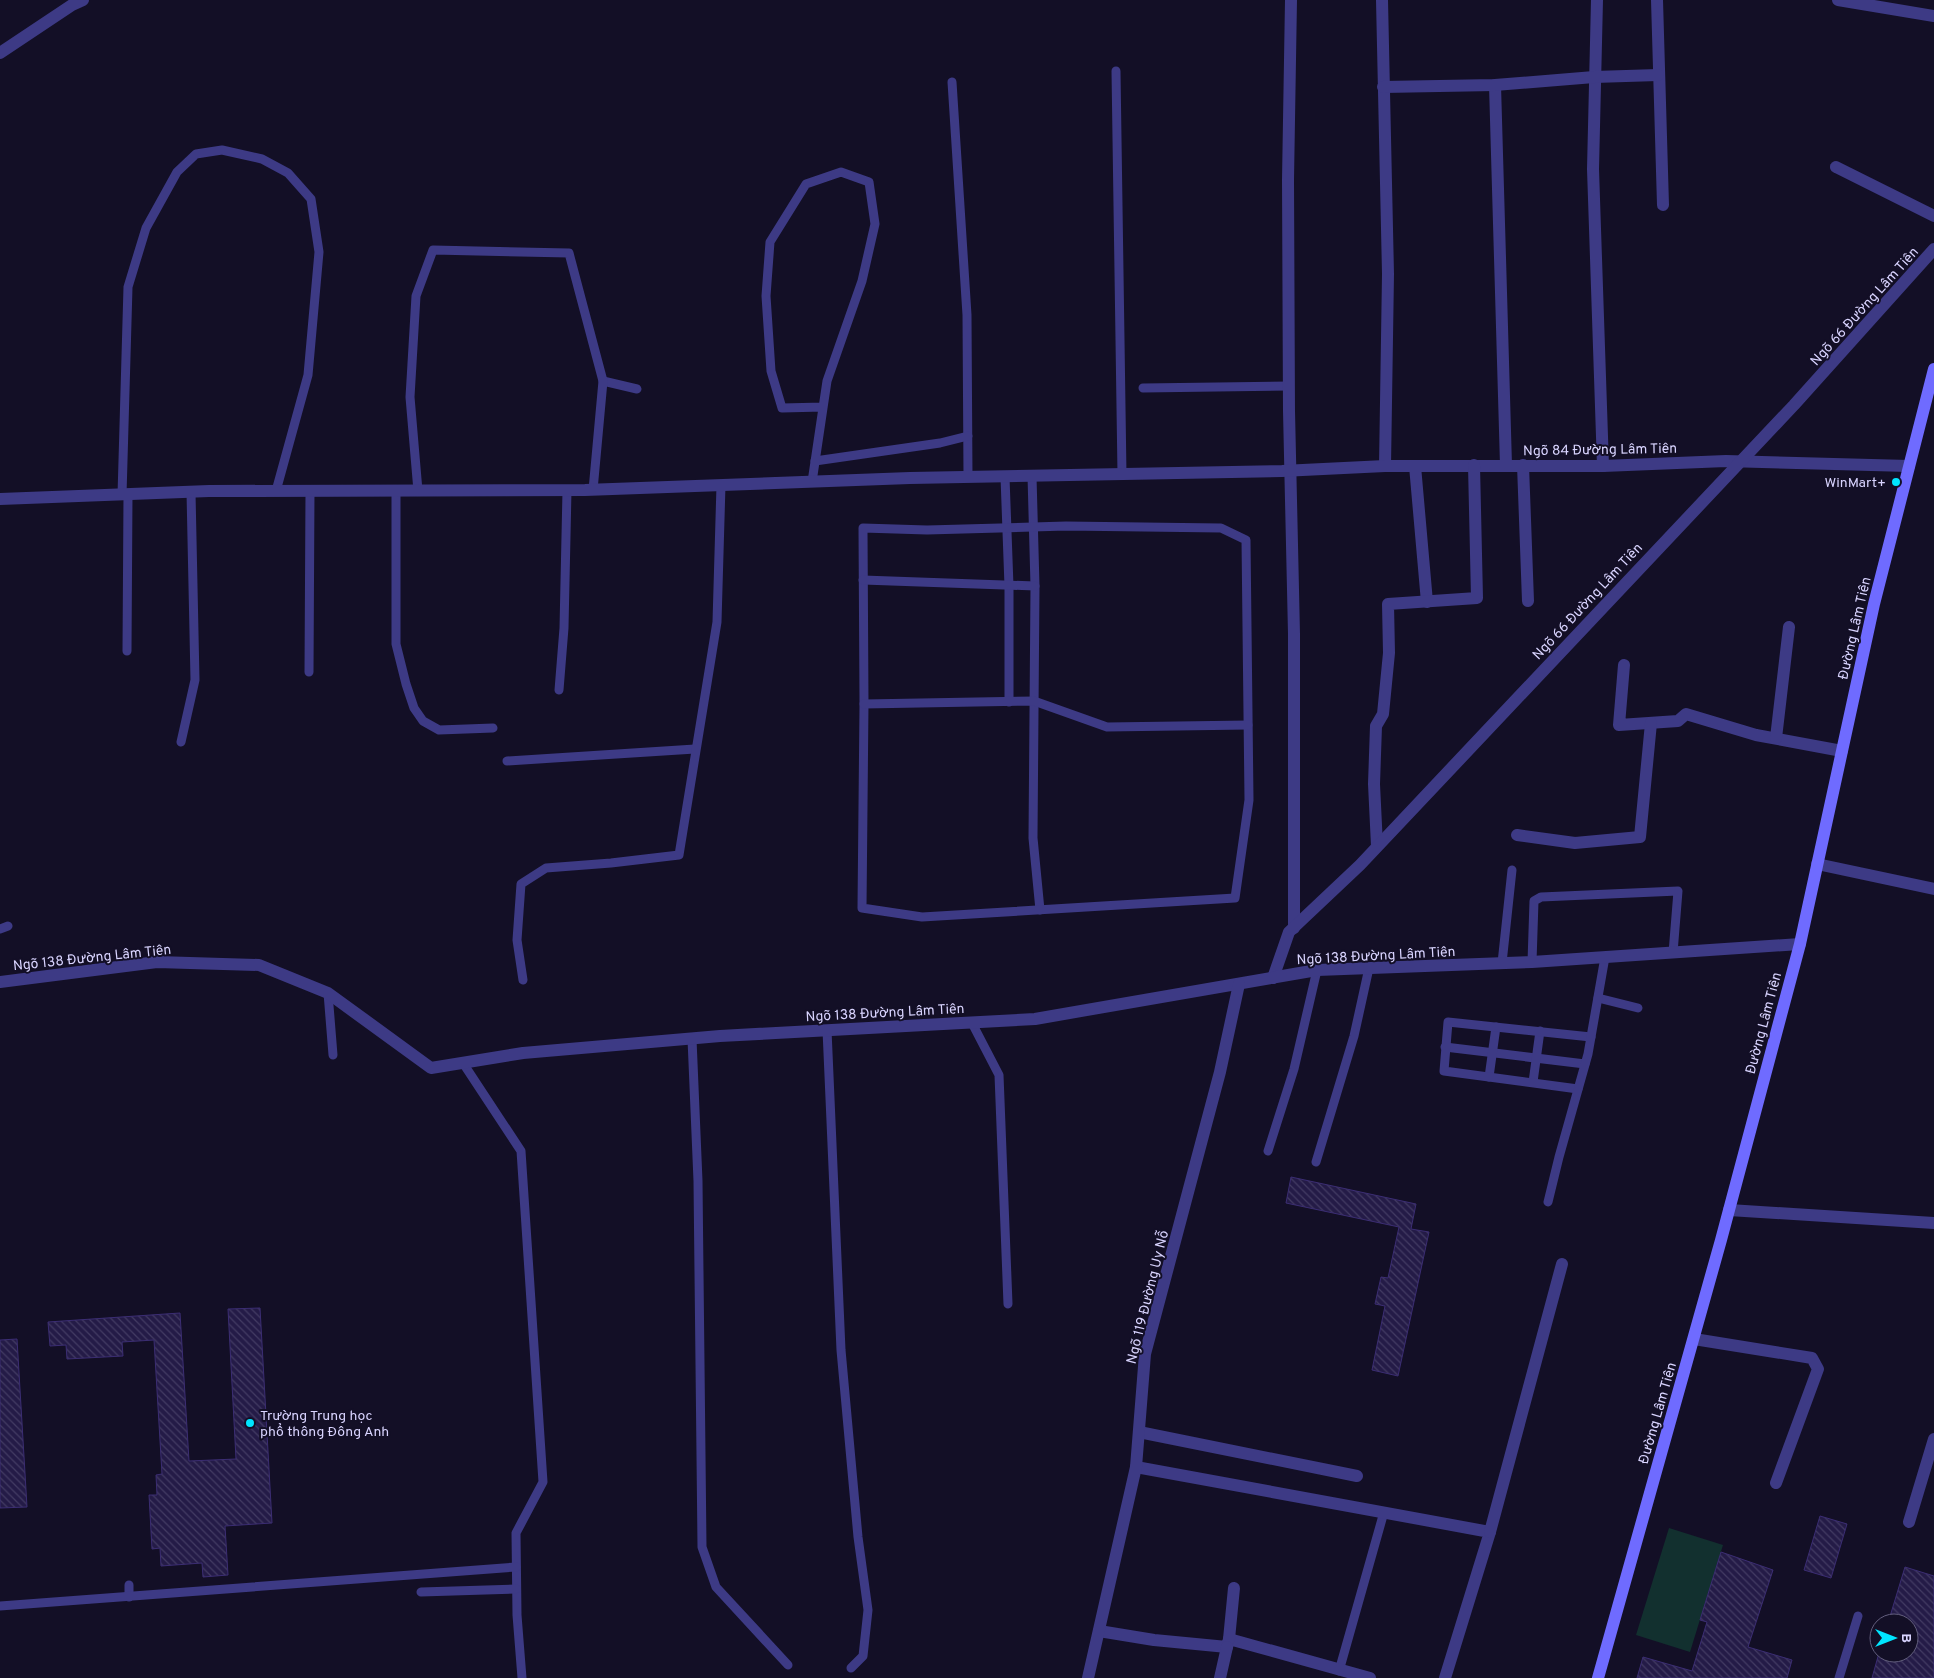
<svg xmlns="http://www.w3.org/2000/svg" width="1934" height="1678" viewBox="0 0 1934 1678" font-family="Overpass,sans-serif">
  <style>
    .garden { fill: #12302f }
    .building { fill: url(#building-back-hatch); stroke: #3b2d73 }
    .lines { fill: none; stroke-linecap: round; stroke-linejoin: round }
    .lane { stroke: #3d3a85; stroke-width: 9 }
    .street { stroke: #3d3a85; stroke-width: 12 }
    .secondary { stroke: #6f6bff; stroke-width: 12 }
    .poi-dot { fill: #00e5ff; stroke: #130f26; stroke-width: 2 }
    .labels { text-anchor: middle; stroke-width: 4; stroke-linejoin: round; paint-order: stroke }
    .street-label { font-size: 14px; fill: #d9d4ff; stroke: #130f26 }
    .poi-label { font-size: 14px; fill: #d9d4ff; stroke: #130f26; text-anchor: end }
  </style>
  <defs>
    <pattern id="building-back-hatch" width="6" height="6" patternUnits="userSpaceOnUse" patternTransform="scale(1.25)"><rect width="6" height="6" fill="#241b47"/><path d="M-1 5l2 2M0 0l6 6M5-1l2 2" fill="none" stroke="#433b63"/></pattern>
  </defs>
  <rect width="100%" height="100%" fill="#130f26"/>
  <polygon class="garden" points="1669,1528 1723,1545 1690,1652 1636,1635"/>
  <g class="building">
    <polygon points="1291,1177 1416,1204 1411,1229 1429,1232 1398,1376 1372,1370 1385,1306 1375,1304 1381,1277 1388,1278 1399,1227 1286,1203"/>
    <polygon points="260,1308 272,1523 225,1526 228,1575 203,1577 202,1563 161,1566 160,1548 152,1549 149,1495 157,1495 156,1475 162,1474 154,1340 122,1342 123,1356 67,1359 66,1345 50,1346 48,1322 180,1313 189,1461 236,1459 228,1309"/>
    <polygon points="17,1339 27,1507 0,1508 0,1340"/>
    <polygon points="1820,1516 1847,1524 1831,1578 1804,1570"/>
    <polygon points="1721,1552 1773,1570 1748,1647 1792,1660 1787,1678 1637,1678 1643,1657 1692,1671 1707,1622 1700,1620"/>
    <polygon points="1905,1567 1934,1576 1934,1678 1872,1678 1879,1653 1909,1653 1909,1623 1888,1623"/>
  </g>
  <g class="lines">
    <g class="lane">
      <polyline points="1116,71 1122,474"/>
      <polyline points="952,82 967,315 968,477"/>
      <polyline points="603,381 637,389"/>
      <polyline points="1143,388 1289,386"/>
      <polyline points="815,461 940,443 968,436"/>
      <polyline points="1032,476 1035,586 1033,838 1040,910"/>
      <polyline points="1005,477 1009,586 1009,702"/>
      <polyline points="812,482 827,381 862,281 875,224 869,182 841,172 806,184 770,242 766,296 771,371 782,408 823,407"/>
      <polyline points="396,491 396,644 406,684 414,708 423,721 439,730 493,728"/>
      <polyline points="418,491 410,397 416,296 433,250 569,253 603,381 593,490"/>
      <polyline points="122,495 128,287 146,228 177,172 196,154 222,150 262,159 288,173 311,199 319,252 308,375 276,491"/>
      <polygon points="1066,526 1221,528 1246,540 1249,800 1235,898 922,917 862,908 864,704 863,528 927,530"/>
      <polyline points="863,580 1035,586"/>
      <polyline points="127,651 128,495"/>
      <polyline points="309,672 310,491"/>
      <polyline points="559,690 564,628 567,490"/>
      <polyline points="864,704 1034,701 1107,727 1248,725"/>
      <polyline points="181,742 195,680 191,492"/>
      <polyline points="507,761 695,749"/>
      <polyline points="0,929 8,926"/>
      <polyline points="1532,962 1534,901 1541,897 1678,891 1673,953"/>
      <polyline points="1502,963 1512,870"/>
      <polyline points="523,980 517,940 521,884 546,868 611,863 679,855 717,622 721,485"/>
      <polyline points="328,993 333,1055"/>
      <polyline points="1598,998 1638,1008"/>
      <polyline points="972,1023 999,1075 1008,1304"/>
      <polyline points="827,1030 841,1350 858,1537 868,1610 863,1656 851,1668"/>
      <polyline points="692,1039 698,1181 702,1547 716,1587 788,1665"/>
      <polyline points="1445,1047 1585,1064"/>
      <polyline points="463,1063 521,1151 543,1482 516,1533 517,1615 522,1678"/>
      <polyline points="1489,1077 1496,1027"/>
      <polyline points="1533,1082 1540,1031"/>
      <polyline points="1578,1089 1444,1071 1448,1022 1591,1037"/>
      <polyline points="1268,1151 1294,1069 1317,970"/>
      <polyline points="1316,1162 1354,1036 1369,968"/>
      <polyline points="1548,1202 1559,1157 1588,1054 1605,957"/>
      <polyline points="129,1585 129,1597"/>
      <polyline points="421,1592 516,1589"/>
      <polyline points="0,1606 516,1567"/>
      <polyline points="1339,1671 1384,1512"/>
      <polyline points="1839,1678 1858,1616"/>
    </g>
    <g class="street">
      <polyline points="1291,0 1288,180 1289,411 1294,634 1294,928"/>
      <polyline points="1382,0 1388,274 1385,466"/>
      <polyline points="1597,0 1593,169 1603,466"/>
      <polyline points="1657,0 1663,205"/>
      <polyline points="1838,0 1934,16"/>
      <polyline points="0,53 72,5 83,0"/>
      <polyline points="1495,85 1506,465"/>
      <polyline points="1383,87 1495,85 1594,77 1658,75"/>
      <polyline points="1836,167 1934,216"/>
      <polyline points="1523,465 1528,601"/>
      <polyline points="1415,466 1427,602"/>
      <polyline points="0,499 209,491 585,490 910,478 1282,471 1385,466 1603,466 1726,461 1909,466"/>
      <polyline points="1624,665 1619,725 1678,721 1686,714 1756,735 1842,751"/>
      <polyline points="1776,738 1789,627"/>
      <polyline points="1517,835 1575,843 1640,837 1651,723"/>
      <polyline points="1377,846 1374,784 1376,726 1383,714 1389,653 1388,604 1477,598 1474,465"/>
      <polyline points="1817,864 1934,889"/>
      <polyline points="1273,978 1289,932 1360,865 1794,405 1934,249"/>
      <polyline points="0,982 157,962 259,965 328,993 431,1068 523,1053 720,1036 1035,1019 1317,970 1532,962 1800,944"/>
      <polyline points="1729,1210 1934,1223"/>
      <polyline points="1694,1339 1812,1358 1818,1369 1776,1483"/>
      <polyline points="1139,1432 1357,1476"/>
      <polyline points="1136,1467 1490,1532 1445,1678"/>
      <polyline points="1909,1522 1934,1439"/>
      <polyline points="1490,1532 1562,1264"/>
      <polyline points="1099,1631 1154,1640 1227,1647 1229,1639 1370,1678"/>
      <polyline points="1229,1639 1234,1588"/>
      <polyline points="1088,1678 1136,1467 1145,1354 1220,1072 1239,984"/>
      <polyline points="1220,1678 1227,1647"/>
    </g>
    <polyline class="secondary" points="1598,1678 1721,1240 1800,944 1874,604 1934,369"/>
  </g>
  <g class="poi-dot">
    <circle cx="1896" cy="482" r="5"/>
    <circle cx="250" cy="1423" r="5"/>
  </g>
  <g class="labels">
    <g class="street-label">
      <text transform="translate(1864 306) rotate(-48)" y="5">Ngõ 66 Đường Lâm Tiên</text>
      <text transform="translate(1600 449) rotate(-1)" y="5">Ngõ 84 Đường Lâm Tiên</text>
      <text transform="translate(1587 601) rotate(-47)" y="5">Ngõ 66 Đường Lâm Tiên</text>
      <text transform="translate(1854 628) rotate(-77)" y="5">Đường Lâm Tiên</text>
      <text transform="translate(1376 955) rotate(-3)" y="5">Ngõ 138 Đường Lâm Tiên</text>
      <text transform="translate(92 957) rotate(-6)" y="5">Ngõ 138 Đường Lâm Tiên</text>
      <text transform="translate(885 1012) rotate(-3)" y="5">Ngõ 138 Đường Lâm Tiên</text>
      <text transform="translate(1763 1023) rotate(-75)" y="5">Đường Lâm Tiên</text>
      <text transform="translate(1147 1297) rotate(-76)" y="5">Ngõ 119 Đường Uy Nỗ</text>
      <text transform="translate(1657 1413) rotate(-74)" y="5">Đường Lâm Tiên</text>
    </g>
    <g class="poi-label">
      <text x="1886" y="487">WinMart+</text>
      <text x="260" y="1420" text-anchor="start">Trường Trung học<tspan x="260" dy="16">phổ thông Đông Anh</tspan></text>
    </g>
  </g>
  <g transform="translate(1894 1638) rotate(90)"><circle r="24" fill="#130f26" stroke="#625e7d"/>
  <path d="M0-4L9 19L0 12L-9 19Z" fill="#00e5ff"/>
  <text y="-8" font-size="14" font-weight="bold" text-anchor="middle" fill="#d9d4ff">B</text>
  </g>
</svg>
